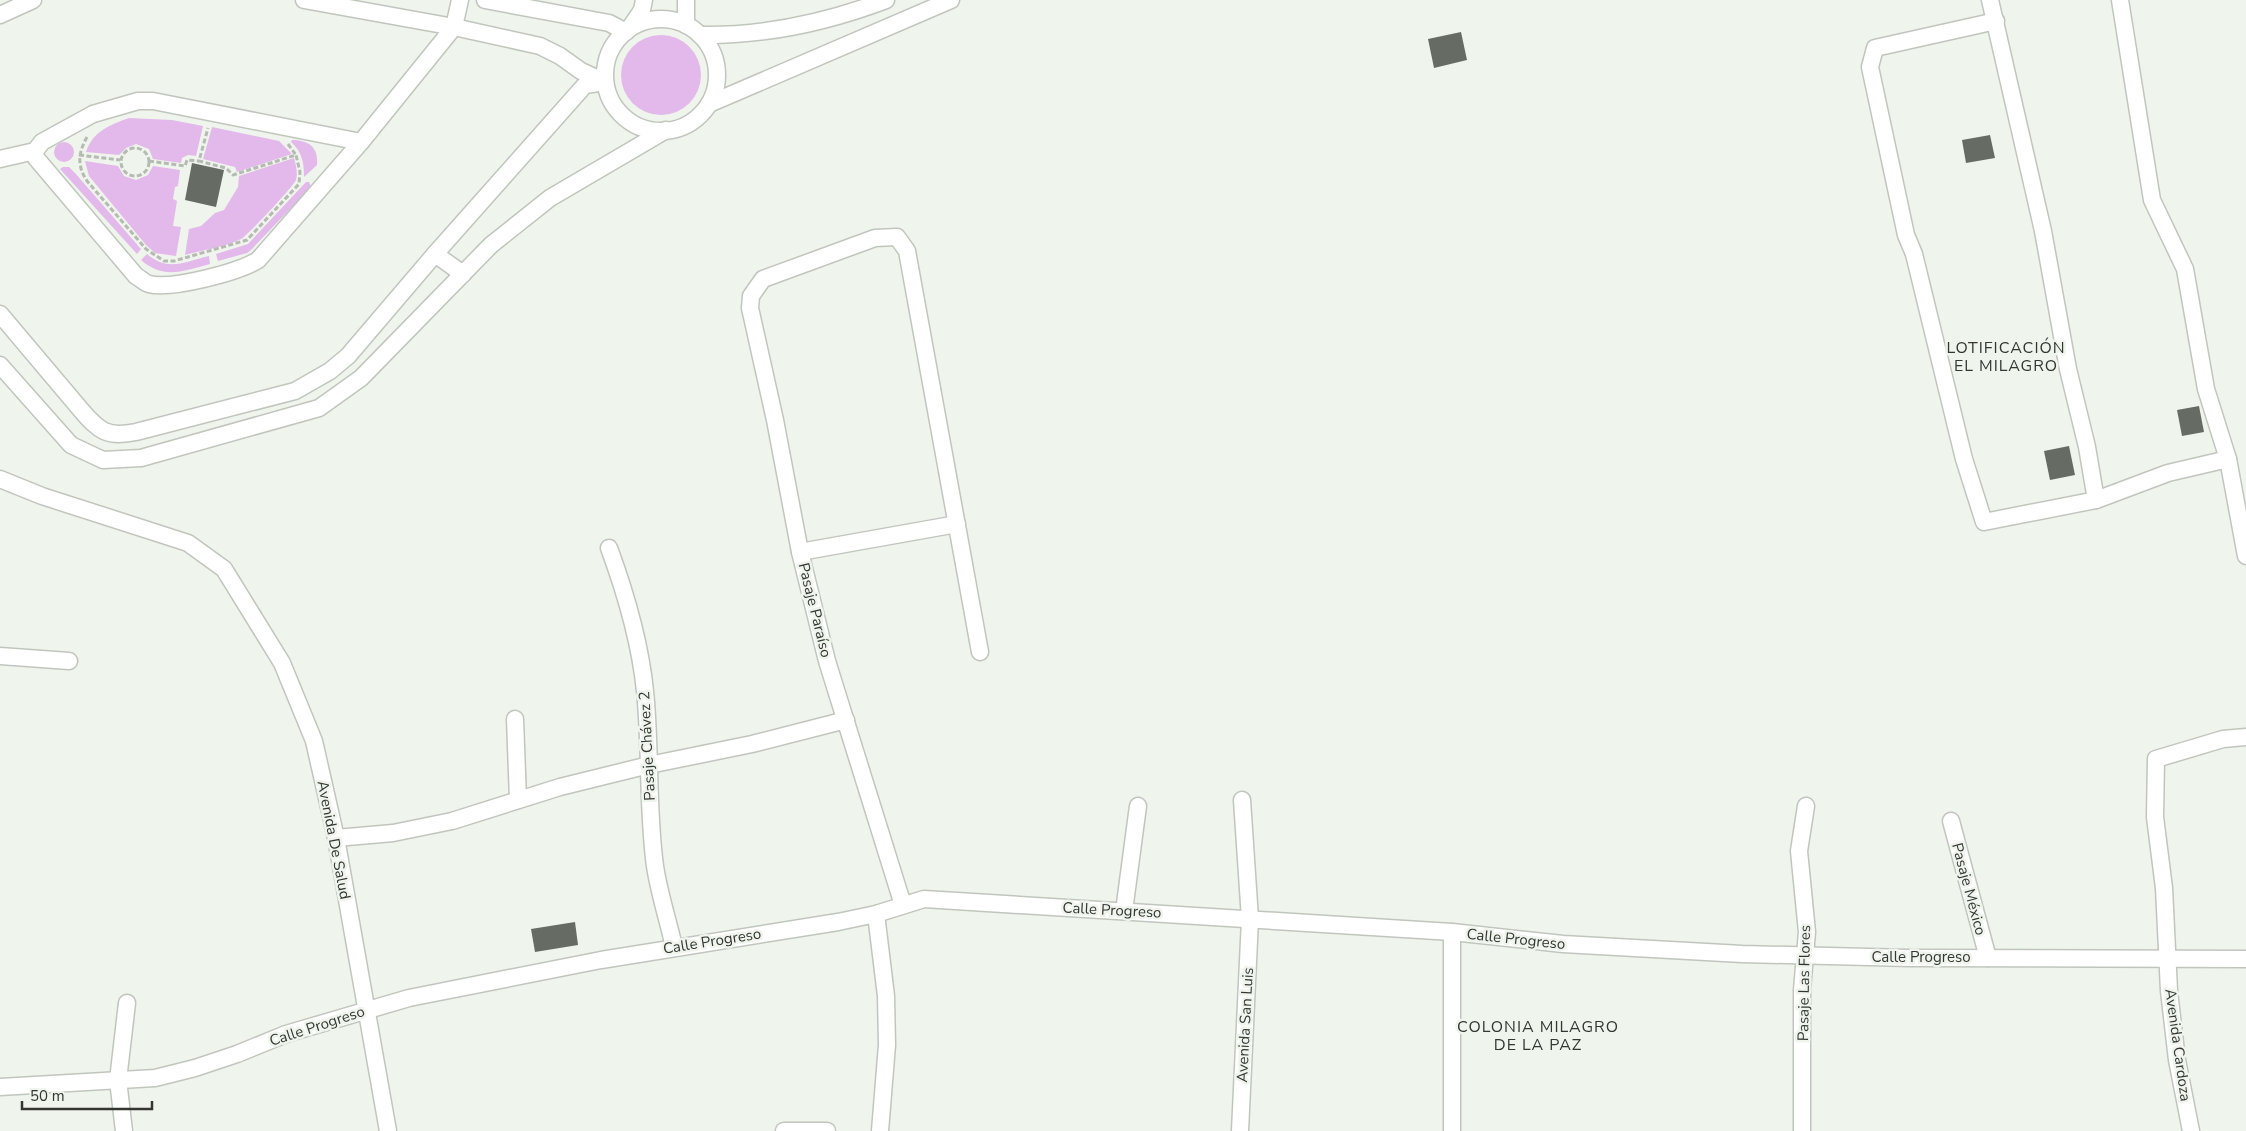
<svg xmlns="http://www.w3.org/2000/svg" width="2246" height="1131" viewBox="0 0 2246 1131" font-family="'Nunito Sans',sans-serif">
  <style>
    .green { fill: #e2b9ea }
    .building { fill: #666b63 }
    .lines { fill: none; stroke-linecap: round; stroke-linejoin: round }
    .street-casing { stroke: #c0c6bd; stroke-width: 19 }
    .path { stroke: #b5bab2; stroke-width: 3; stroke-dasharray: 5 2.5; stroke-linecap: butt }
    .street { stroke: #fff; stroke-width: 16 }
    .labels { text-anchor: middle; stroke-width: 5; stroke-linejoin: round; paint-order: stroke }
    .street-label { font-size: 15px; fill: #343632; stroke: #eff5ec }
    .neighbourhood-label { font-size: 16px; letter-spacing: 1px; fill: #343632; stroke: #eff5ec }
  </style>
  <rect width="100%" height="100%" fill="#eff5ec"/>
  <g class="green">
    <circle cx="661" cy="75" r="40"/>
    <path d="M129,118L172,120L203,126L196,156L188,155L182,158L181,163L153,159L149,149L136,144L126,148L119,155L86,152C93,131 110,125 129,118Z"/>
    <polygon points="212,127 279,141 292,154 237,172 235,167 203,159"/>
    <path d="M292,140C308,140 319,147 317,165L304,177C304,162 302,152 291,142Z"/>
    <circle cx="64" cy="152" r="10"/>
    <path d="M294,158C296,165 298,173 296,180C293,187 247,236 241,239C225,247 203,250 185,255L189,229L201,226L215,213L224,210L238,187L239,176Z"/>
    <polygon points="85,161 118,166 124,176 136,180 148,175 153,166 180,170 178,186 175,187 173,199 177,201 173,226 181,227 176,256 155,253 146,245 89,176"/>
    <polygon points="63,167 69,167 75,173 141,249 137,254 60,169"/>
    <polygon points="306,182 309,182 311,187 251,250 247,253 218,261 216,254 248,244"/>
    <path d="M147,254C168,272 184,262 209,256L210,264C183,271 164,280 141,260Z"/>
  </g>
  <g class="building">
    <polygon points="1461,32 1467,60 1434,68 1428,39"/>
    <polygon points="1990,135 1995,158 1966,163 1962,140"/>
    <polygon points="192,163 224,170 216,207 185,200"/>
    <polygon points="2199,406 2204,432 2182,436 2177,410"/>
    <polygon points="2069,446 2075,475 2050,480 2044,451"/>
    <polygon points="575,922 578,945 535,952 531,929"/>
  </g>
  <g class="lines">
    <defs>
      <g id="street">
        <polyline points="304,0 454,27 540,46 560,56 581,71 605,82"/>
        <polyline points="485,0 609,23 626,32"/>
        <polyline points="686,0 686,25"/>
        <polyline points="1990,0 2043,231 2068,369 2087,447 2096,500"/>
        <polyline points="2120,0 2152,200 2185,269 2206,389 2228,459 2246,556"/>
        <polyline points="0,15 33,0"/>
        <circle cx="661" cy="75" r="56"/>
        <polyline points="1996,21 1875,48 1870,67 1906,235 1914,254 1964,459 1984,522 2096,500 2168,473 2228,459"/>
        <polyline points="629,29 642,10 644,0"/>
        <path d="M700,35C765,36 825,23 886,0"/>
        <polyline points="709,104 951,0"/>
        <path d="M35,151L36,158L136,276C140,278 145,283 149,284C171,290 239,272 258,260L361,142L454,27L460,0"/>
        <polyline points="0,159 35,151 42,142 93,114 138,101 153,101 361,142"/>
        <polyline points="435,254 463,274"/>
        <path d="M0,314L81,410C99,431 107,438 136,432L295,391L330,371L348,356L435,254L585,85L605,82"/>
        <polyline points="0,365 71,445 103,460 141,458 319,408 361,378 491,245 550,198 666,130"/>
        <polyline points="0,479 42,496 188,543 224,569 282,663 314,741 336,838 388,1131"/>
        <path d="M609,548C626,594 640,642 645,691C651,749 647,808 655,866C659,893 668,920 674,947"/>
        <polyline points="800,552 957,524"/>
        <polyline points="0,656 69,661"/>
        <polyline points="515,719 518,800"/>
        <polyline points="1951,821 1988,958"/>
        <polyline points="336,838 393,833 452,821 560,787 649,765 752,744 846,720"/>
        <polyline points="903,905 827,661 800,552 775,420 750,308 751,296 763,279 875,238 897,237 907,251 980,652"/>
        <polyline points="1124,911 1138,806"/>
        <polyline points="876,914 886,996 887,1045 880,1131"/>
        <polyline points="1452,932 1452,1131"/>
        <polyline points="0,1087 155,1078 195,1068 237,1054 286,1034 409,998 601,960 838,922 876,914 924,899 1452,932 1563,944 1742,954 1910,958 2246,959"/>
        <polyline points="124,1131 118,1080 127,1003"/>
        <polyline points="784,1131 827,1131"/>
        <polyline points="1240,1131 1250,919 1242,800"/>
        <polyline points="1802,1131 1802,990 1807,932 1799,851 1806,806"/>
        <polyline points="2191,1131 2177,1060 2169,991 2164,888 2155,817 2156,759 2223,739 2246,737"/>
      </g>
    </defs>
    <use href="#street" class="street-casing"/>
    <g class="path">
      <path d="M87,137C78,153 77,166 87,181L146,249L164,261H174L247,240L299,184L300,172L296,155L233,175L226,168L199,161L208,128"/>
      <polyline points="288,144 296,155"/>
      <circle cx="135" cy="162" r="14"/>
      <polyline points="79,155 120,160"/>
      <polyline points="149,161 185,166 187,160 199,161"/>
    </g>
    <use href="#street" class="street"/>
  </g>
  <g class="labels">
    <g class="street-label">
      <text transform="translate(815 610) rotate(76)" y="5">Pasaje Paraíso</text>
      <text transform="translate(647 746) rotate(-93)" y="5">Pasaje Chávez 2</text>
      <text transform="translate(334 840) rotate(79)" y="5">Avenida De Salud</text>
      <text transform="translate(1969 889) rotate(75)" y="5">Pasaje México</text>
      <text transform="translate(1112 910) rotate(3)" y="5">Calle Progreso</text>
      <text transform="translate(1516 939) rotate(6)" y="5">Calle Progreso</text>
      <text transform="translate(712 941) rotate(-9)" y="5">Calle Progreso</text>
      <text x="1921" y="962">Calle Progreso</text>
      <text transform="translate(1804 983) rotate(-89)" y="5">Pasaje Las Flores</text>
      <text transform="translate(1245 1025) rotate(-87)" y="5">Avenida San Luis</text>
      <text transform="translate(317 1026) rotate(-18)" y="5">Calle Progreso</text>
      <text transform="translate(2178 1045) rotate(82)" y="5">Avenida Cardoza</text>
    </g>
    <g class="neighbourhood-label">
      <text x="2006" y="353">LOTIFICACIÓN<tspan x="2006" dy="18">EL MILAGRO</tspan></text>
      <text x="1538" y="1032">COLONIA MILAGRO<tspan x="1538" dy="18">DE LA PAZ</tspan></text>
    </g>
  </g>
  <path d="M22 1101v8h130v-8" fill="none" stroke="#343632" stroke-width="2.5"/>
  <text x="30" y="1101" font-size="15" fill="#343632" stroke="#eff5ec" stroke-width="4" paint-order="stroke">50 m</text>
</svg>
